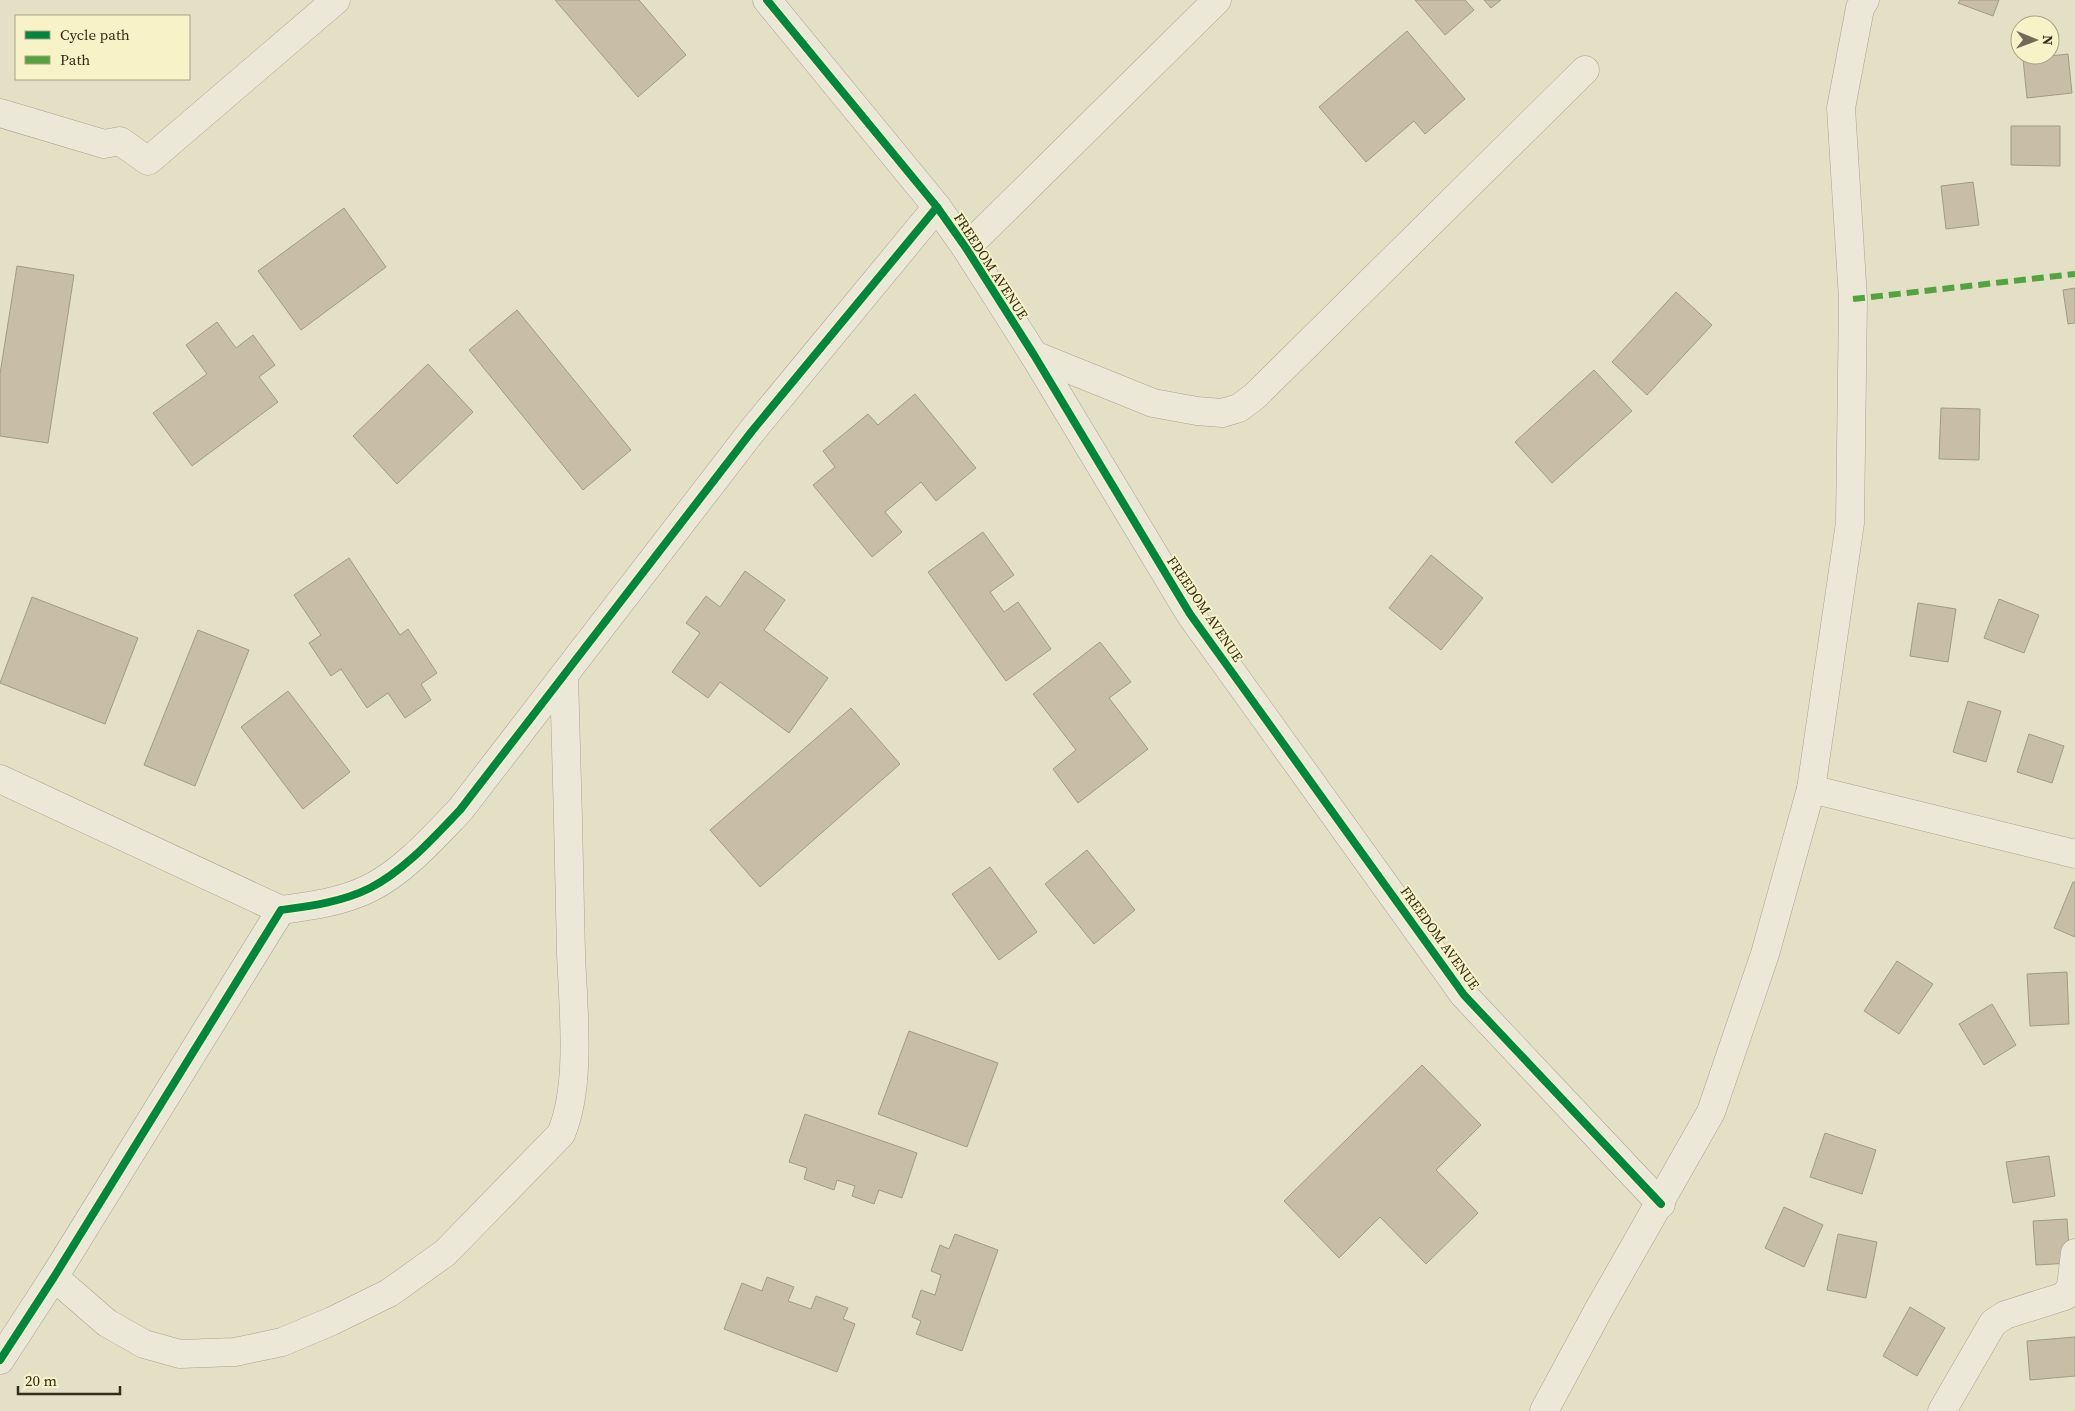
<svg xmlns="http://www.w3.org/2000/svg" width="2075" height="1411" viewBox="0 0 2075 1411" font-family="'Source Serif 4',serif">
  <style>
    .building { fill: #c8bea6; stroke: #a39a86 }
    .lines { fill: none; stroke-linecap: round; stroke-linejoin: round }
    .minor-casing { stroke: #a7a390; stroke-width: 29 }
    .minor { stroke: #ebe8d8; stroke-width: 28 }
    .quiet { stroke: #53a440; stroke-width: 6; stroke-dasharray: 12 6; stroke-linecap: butt }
    .cycleway-casing { stroke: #f8f2c8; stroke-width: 11 }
    .cycleway { stroke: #00873e; stroke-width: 8 }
    .labels { text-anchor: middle; stroke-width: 4; stroke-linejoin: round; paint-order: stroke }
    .street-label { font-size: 14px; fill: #352b19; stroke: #f8f2c8 }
  </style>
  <rect width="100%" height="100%" fill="#e3e0c6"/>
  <g class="building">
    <polygon points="555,0 639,0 686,55 638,97"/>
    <polygon points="1415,0 1465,0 1474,10 1445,35"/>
    <polygon points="1484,0 1501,0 1491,8"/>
    <polygon points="1960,0 1999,0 1993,16 1958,3"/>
    <polygon points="1407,31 1465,99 1425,134 1414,121 1366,162 1319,107"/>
    <polygon points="2068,54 2072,93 2027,98 2023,59"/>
    <polygon points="2011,126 2060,126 2060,166 2011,165"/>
    <polygon points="1973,182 1979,225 1946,229 1941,186"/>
    <polygon points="344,208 386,267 301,330 258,271"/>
    <polygon points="17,266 74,275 48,443 0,436 0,374"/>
    <polygon points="2075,288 2075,323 2068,324 2063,290"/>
    <polygon points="1676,292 1712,325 1647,395 1612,362"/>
    <polygon points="517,310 631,450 583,490 469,350"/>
    <polygon points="217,322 236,348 253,335 275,365 259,377 278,402 192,466 153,413 207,374 186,345"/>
    <polygon points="428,364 473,412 397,484 353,436"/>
    <polygon points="1594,370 1632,411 1552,483 1515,442"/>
    <polygon points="915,394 976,468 936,501 921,482 885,512 902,532 872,557 813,485 835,467 823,451 868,414 878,425"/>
    <polygon points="1941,408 1980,409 1979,460 1939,459"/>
    <polygon points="983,532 1014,575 990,592 1004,612 1018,602 1051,649 1006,681 928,572"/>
    <polygon points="1431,555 1483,598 1441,650 1389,608"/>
    <polygon points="349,558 400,635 408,629 437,673 421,684 431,700 405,718 388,693 367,708 341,669 331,676 309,643 321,635 294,595"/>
    <polygon points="745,571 785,600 764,630 828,678 789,733 720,682 708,698 672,672 700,633 686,623 706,596 720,607"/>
    <polygon points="32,597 138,638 105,724 0,683"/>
    <polygon points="1999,599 2039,615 2024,653 1984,638"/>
    <polygon points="1918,603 1956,609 1948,662 1910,656"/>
    <polygon points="198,630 249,650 195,786 144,765"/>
    <polygon points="1100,642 1131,682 1109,698 1148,749 1078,803 1053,769 1076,750 1033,694"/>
    <polygon points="288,691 350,772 303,809 241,727"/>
    <polygon points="1968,701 2001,711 1986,762 1953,752"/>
    <polygon points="851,708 900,764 760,887 710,830"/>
    <polygon points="2029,734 2064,746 2052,783 2017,772"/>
    <polygon points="1087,850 1135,910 1094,944 1045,884"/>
    <polygon points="990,867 1037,932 999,960 952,894"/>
    <polygon points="2073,882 2075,882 2075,937 2054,928"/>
    <polygon points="1897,961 1933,984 1899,1034 1864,1011"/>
    <polygon points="2067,972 2069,1024 2030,1026 2027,974"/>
    <polygon points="1992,1004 2016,1045 1984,1065 1959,1024"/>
    <polygon points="909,1031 998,1063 967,1147 878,1114"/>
    <polygon points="1422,1065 1481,1125 1436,1170 1478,1213 1426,1264 1380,1217 1339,1258 1284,1201"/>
    <polygon points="805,1114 917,1153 902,1198 879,1190 874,1204 852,1196 855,1186 837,1180 834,1190 804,1179 807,1168 789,1162"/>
    <polygon points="1825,1133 1876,1150 1862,1194 1810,1177"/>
    <polygon points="2049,1156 2055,1196 2013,1203 2006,1162"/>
    <polygon points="1784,1207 1823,1225 1804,1267 1765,1248"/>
    <polygon points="2067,1219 2070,1263 2036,1265 2033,1221"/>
    <polygon points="955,1234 998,1250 962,1351 916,1334 921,1321 912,1317 921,1290 935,1295 941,1275 931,1271 940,1245 949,1249"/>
    <polygon points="1838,1234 1877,1242 1866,1298 1827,1290"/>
    <polygon points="767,1277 794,1287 788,1301 811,1309 816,1296 848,1308 843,1319 855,1324 837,1372 724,1329 742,1283 762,1291"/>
    <polygon points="1910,1307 1945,1328 1917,1376 1883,1356"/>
    <polygon points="2075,1337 2075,1376 2030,1380 2027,1341"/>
  </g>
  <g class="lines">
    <defs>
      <g id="minor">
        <polyline points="767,0 937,207 966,248 1034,355 1190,614 1464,995 1661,1204"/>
        <polyline points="0,113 104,144 120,141 148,161 336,0"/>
        <polyline points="966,248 1217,0"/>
        <polyline points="1034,355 1153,403 1197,411 1222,413 1239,408 1255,396 1585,70"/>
        <polyline points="0,779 281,910"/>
        <polyline points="1811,789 2075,854"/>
        <path d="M54,1277L107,1323L144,1344L180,1354L235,1352L282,1342L332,1321L389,1293L445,1253L561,1134C582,1085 573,1007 571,953C569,861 567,768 564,676"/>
        <path d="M0,1360L54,1277L281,910C311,906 342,902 370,888C404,871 434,837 460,810L752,431L937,207"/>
        <polyline points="1544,1411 1599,1309 1711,1112 1765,954 1811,789 1850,523 1853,299 1841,108 1860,8 1865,0"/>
        <polyline points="1942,1411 1993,1323 2005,1315 2065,1296 2071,1286 2075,1253"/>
      </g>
    </defs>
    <use href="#minor" class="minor-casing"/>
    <use href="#minor" class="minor"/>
    <polyline class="quiet" points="1853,299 2075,274"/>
    <defs>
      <g id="cycleway">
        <polyline points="767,0 937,207 966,248 1034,355 1190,614 1464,995 1661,1204"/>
        <path d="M0,1360L54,1277L281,910C311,906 342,902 370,888C404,871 434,837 460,810L752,431L937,207"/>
      </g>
    </defs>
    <use href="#cycleway" class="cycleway-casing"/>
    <use href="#cycleway" class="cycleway"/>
  </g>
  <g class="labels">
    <g class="street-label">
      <text transform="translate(991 266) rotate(57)" y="5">FREEDOM AVENUE</text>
      <text transform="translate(1205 609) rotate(56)" y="5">FREEDOM AVENUE</text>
      <text transform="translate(1440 938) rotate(54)" y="5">FREEDOM AVENUE</text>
    </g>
  </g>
  <rect x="15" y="15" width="175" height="65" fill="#f8f2c8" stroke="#aaa282"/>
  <rect x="25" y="31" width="25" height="8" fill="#00873e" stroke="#aaa282"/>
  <text x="60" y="40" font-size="15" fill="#352b19">Cycle path</text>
  <rect x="25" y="56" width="25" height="8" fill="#53a440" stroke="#aaa282"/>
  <text x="60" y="65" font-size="15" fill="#352b19">Path</text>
  <g transform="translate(2035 40) rotate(91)"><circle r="24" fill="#f8f2c8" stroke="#aaa282"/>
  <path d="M0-4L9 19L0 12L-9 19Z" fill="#726a56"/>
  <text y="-8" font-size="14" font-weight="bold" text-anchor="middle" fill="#352b19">N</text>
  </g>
  <path d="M18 1386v8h102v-8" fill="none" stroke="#352b19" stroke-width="2.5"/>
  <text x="25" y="1386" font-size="15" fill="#352b19" stroke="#f8f2c8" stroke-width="4" paint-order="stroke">20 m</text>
</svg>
